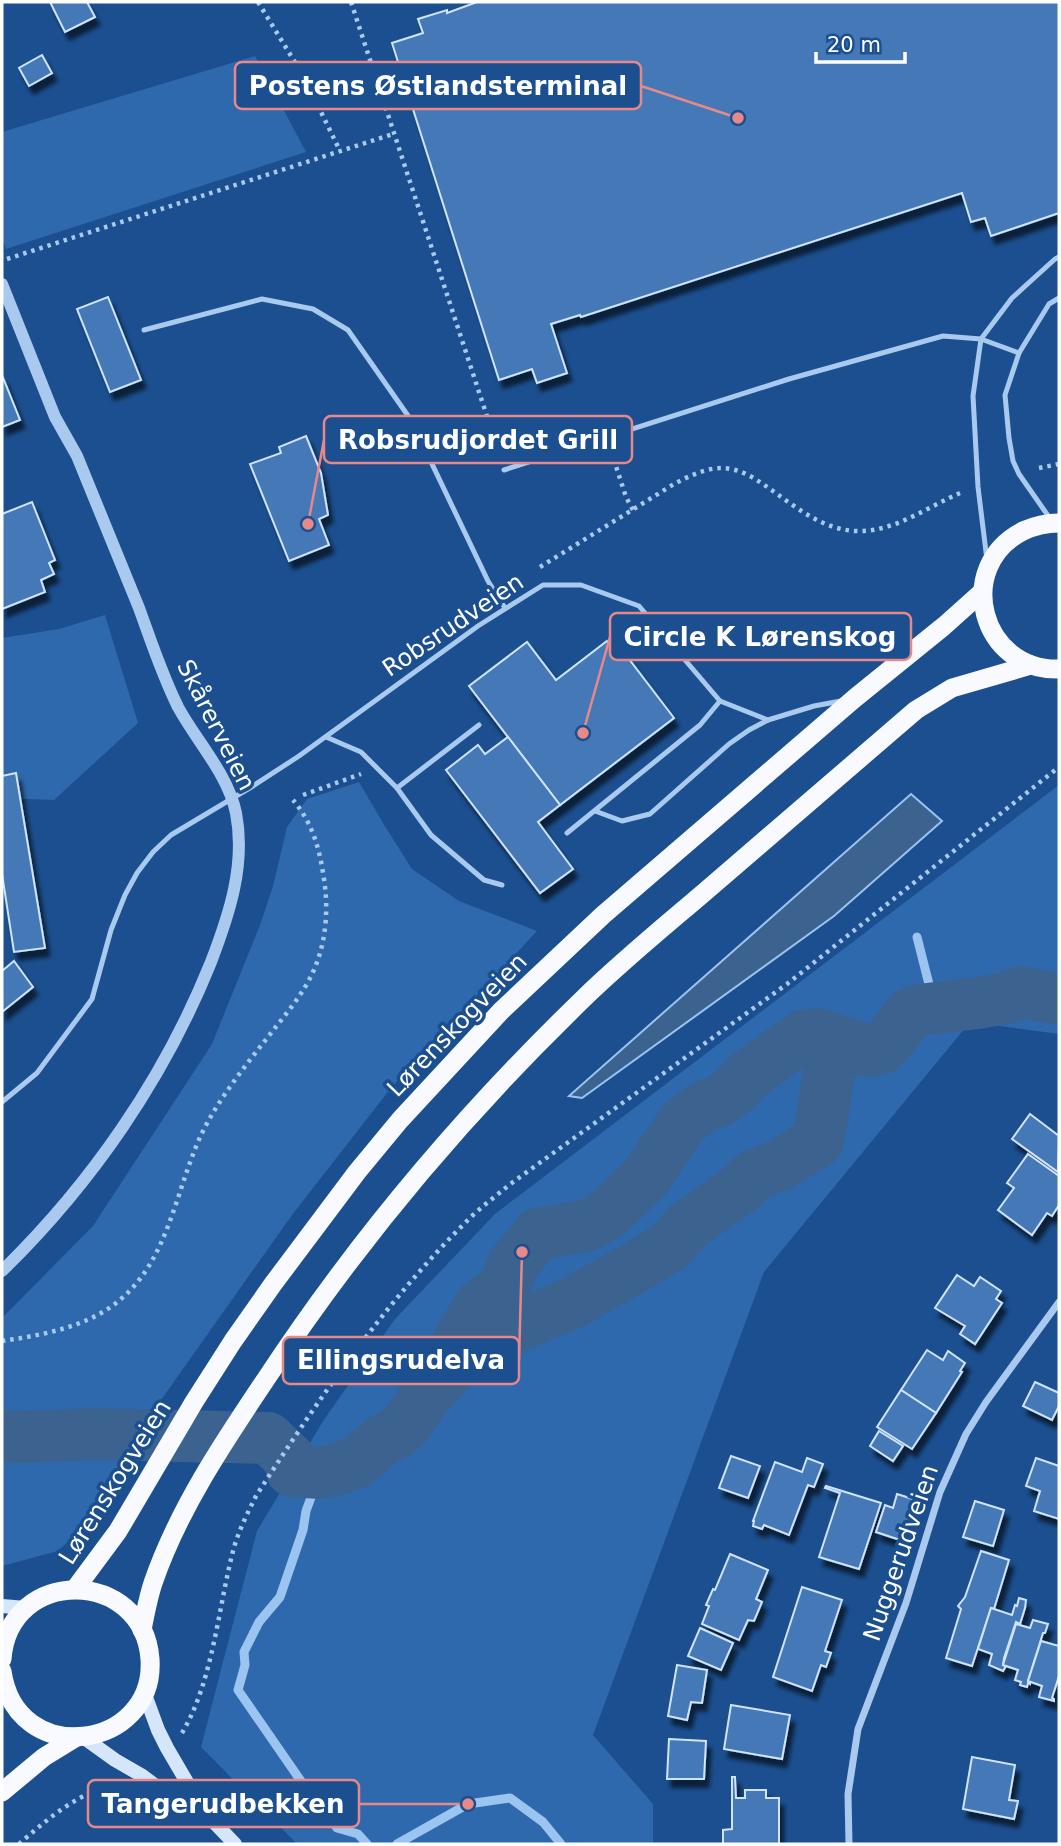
<svg xmlns="http://www.w3.org/2000/svg" width="1061" height="1846" viewBox="0 0 1061 1846" font-family="'DejaVu Sans',sans-serif">
  <style>
    .green { fill: #2e69ad }
    .water { fill: #3c6290; stroke: #9cc4f0; stroke-width: 2 }
    .lines { fill: none; stroke-linecap: round; stroke-linejoin: round }
    .stream { stroke: #9cc4f0; stroke-width: 9 }
    .river { stroke: #3c6290; stroke-width: 52 }
    .building { fill: #4478b7; stroke: #cfe3fa; stroke-width: 2; filter: url(#shadow) }
    .path { stroke: #a9c9ee; stroke-width: 4.5; stroke-dasharray: 3.5 5; stroke-linecap: butt }
    .service { stroke: #a9c9ee; stroke-width: 5 }
    .minor { stroke: #a9c9ee; stroke-width: 7 }
    .tertiary { stroke: #a9c9ee; stroke-width: 12 }
    .secondary { stroke: #d6e6fa; stroke-width: 14 }
    .trunk { stroke: #f8faff; stroke-width: 19 }
    .labels { text-anchor: middle; stroke-width: 7; stroke-linejoin: round; paint-order: stroke }
    .street-label { font-size: 24px; fill: #fff; stroke: #1b4f8f }
    .leader { fill: none; stroke: #e88989; stroke-width: 2.5 }
    .callout-dot { fill: #e88989; stroke: #1b4f8f; stroke-width: 2.5 }
    .callout { fill: #1b4f8f; stroke: #e88989; stroke-width: 2.5 }
    .callout-label { font-size: 26px; text-anchor: middle; font-weight: bold; fill: #fff }
  </style>
  <defs>
    <filter id="shadow"><feDropShadow dx="4.5" dy="8" stdDeviation="2" flood-color="#0009"/></filter>
  </defs>
  <rect width="100%" height="100%" fill="#1b4f8f"/>
  <g class="green">
    <polygon points="255,56 306,152 6,249 2,238 2,132"/>
    <polygon points="105,615 138,723 54,800 2,798 2,638 59,629"/>
    <polygon points="359,782 383,823 412,869 459,901 537,931 391,1088 292,1215 161,1400 91,1520 58,1551 2,1566 2,1318 93,1226 212,1044 260,925 273,886 287,827 307,799"/>
    <polygon points="1059,785 1059,1034 970,1022 764,1272 593,1735 653,1804 653,1844 297,1844 201,1747 257,1531 325,1418 395,1319 495,1214"/>
  </g>
  <polygon class="water" points="911,794 942,821 834,916 582,1098 569,1096"/>
  <g class="lines">
    <g class="stream">
      <polyline points="917,937 935,1008"/>
      <polyline points="320,1473 306,1511 303,1530 280,1597 259,1622 244,1652 245,1665 238,1690 303,1784 337,1828 358,1834 367,1844"/>
      <polyline points="397,1844 468,1804 510,1798 543,1822 561,1844"/>
    </g>
    <g class="river">
      <polyline points="453,1353 572,1303 634,1268 670,1246 687,1226 740,1189 754,1175 782,1164 818,1141 825,1099 829,1070 845,1043"/>
      <polyline points="2,1436 28,1437 92,1434 268,1438 290,1459 292,1471 320,1473 338,1469 357,1462 381,1441 396,1433 404,1427 425,1397 444,1376 456,1345 480,1305 503,1289 514,1263 538,1234 585,1226 598,1220 611,1211 646,1177 683,1122 703,1107 719,1101 732,1092 751,1073 803,1036 819,1034 864,1050 872,1051 880,1049 892,1037 908,1015 919,1010 978,1003 1006,998 1021,992 1059,999"/>
    </g>
  </g>
  <g class="building">
    <polygon points="50,2 87,2 95,17 65,32"/>
    <polygon points="477,2 1059,2 1059,213 991,236 985,218 971,222 962,193 581,317 580,315 551,324 567,373 537,383 532,369 499,380 392,43 423,33 418,19 447,10 447,13"/>
    <polygon points="42,55 52,73 29,86 19,68"/>
    <polygon points="108,297 141,380 110,392 77,309"/>
    <polygon points="2,375 20,420 2,427"/>
    <polygon points="306,436 321,473 328,515 319,519 329,545 289,561 250,464 281,453 279,447"/>
    <polygon points="32,502 55,560 49,563 54,574 41,580 45,592 2,609 2,514"/>
    <polygon points="607,641 617,654 622,650 674,718 560,805 469,686 527,642 556,680"/>
    <polygon points="508,737 560,805 538,822 573,869 540,893 446,770 478,745 485,754"/>
    <polygon points="16,773 45,948 14,952 2,874 2,776"/>
    <polygon points="14,961 33,987 2,1012 2,971"/>
    <polygon points="1030,1114 1059,1136 1058,1172 1012,1139"/>
    <polygon points="1028,1154 1059,1176 1059,1205 1052,1216 1047,1213 1032,1235 998,1210 1014,1188 1007,1183"/>
    <polygon points="957,1275 974,1286 980,1277 1001,1291 996,1299 1002,1303 975,1344 960,1334 965,1326 935,1308"/>
    <polygon points="927,1350 943,1360 948,1351 965,1363 960,1371 962,1372 936,1413 901,1390"/>
    <polygon points="1035,1382 1059,1393 1059,1406 1052,1420 1023,1406"/>
    <polygon points="901,1390 936,1413 912,1449 877,1427"/>
    <polygon points="879,1431 903,1446 893,1461 870,1446"/>
    <polygon points="731,1456 760,1466 748,1498 719,1488"/>
    <polygon points="807,1458 823,1464 814,1487 808,1485 789,1535 764,1525 762,1529 753,1526 754,1521 753,1521 775,1462 802,1472"/>
    <polygon points="1036,1458 1059,1466 1059,1519 1034,1511 1040,1491 1026,1486"/>
    <polygon points="826,1486 881,1503 859,1569 819,1557 840,1493 825,1488"/>
    <polygon points="897,1494 916,1500 903,1541 876,1532 885,1505 893,1508"/>
    <polygon points="975,1501 1004,1510 993,1546 963,1537"/>
    <polygon points="981,1551 1009,1560 994,1609 991,1608 972,1666 946,1658 961,1609 958,1606 965,1597"/>
    <polygon points="730,1554 768,1570 756,1599 762,1602 754,1621 748,1620 739,1640 702,1624 709,1606 706,1605 713,1589 715,1590"/>
    <polygon points="802,1587 842,1600 825,1651 831,1653 826,1667 821,1665 812,1691 773,1677"/>
    <polygon points="1019,1598 1026,1600 1025,1608 1020,1624 1016,1622 1004,1658 1003,1665 1006,1666 1003,1671 989,1665 992,1654 978,1649 991,1608 1012,1615 1015,1605 1017,1606"/>
    <polygon points="1033,1620 1048,1624 1045,1633 1043,1633 1028,1681 1030,1682 1030,1684 1028,1683 1027,1687 1020,1685 1021,1682 1015,1680 1018,1670 1003,1665 1016,1624 1030,1628"/>
    <polygon points="700,1628 733,1643 721,1670 688,1656"/>
    <polygon points="1041,1641 1059,1646 1059,1676 1052,1698 1054,1699 1054,1701 1039,1697 1042,1686 1028,1681"/>
    <polygon points="677,1665 707,1670 702,1703 691,1702 687,1720 668,1716"/>
    <polygon points="731,1705 790,1715 782,1759 724,1749"/>
    <polygon points="669,1739 706,1741 704,1779 667,1779"/>
    <polygon points="972,1757 1015,1765 1009,1800 1018,1801 1014,1819 963,1809"/>
    <polygon points="732,1777 735,1777 736,1798 745,1798 745,1790 766,1790 766,1798 779,1798 779,1844 723,1844 723,1830 732,1829"/>
  </g>
  <g class="lines">
    <g class="path">
      <polyline points="258,2 304,77 340,151"/>
      <polyline points="351,2 500,456"/>
      <polyline points="7,259 393,134"/>
      <polyline points="611,451 626,497 633,510"/>
      <polyline points="1039,468 1059,464"/>
      <path d="M540,567L674,484C691,475 711,465 731,469C747,472 760,482 773,491C798,509 823,529 855,531C893,533 927,507 960,493"/>
      <polyline points="303,795 361,774"/>
      <path d="M2,1341C42,1335 89,1327 121,1299C171,1256 176,1185 204,1129C222,1094 247,1064 271,1033C286,1014 303,994 313,972C327,941 329,906 323,873C319,846 311,821 293,800"/>
      <path d="M182,1733C213,1681 218,1609 233,1551C238,1532 247,1514 256,1496C319,1398 388,1298 472,1216C484,1205 497,1195 509,1185L787,984L1059,767"/>
      <path d="M19,1844C43,1823 82,1788 115,1787"/>
    </g>
    <g class="service">
      <polyline points="144,330 262,299 313,309 348,330 411,420 488,581 505,608"/>
      <polyline points="504,470 789,379 943,336 981,339 1019,353"/>
      <polyline points="1051,520 1019,474 1013,461 1009,438 1005,395 1019,353 1049,304 1059,298"/>
      <polyline points="987,560 978,487 973,396 981,339 1012,298 1055,259 1059,257"/>
      <polyline points="326,737 361,752 397,788 431,835 484,880 502,885"/>
      <polyline points="397,788 479,725"/>
      <polyline points="595,811 622,821 650,814 729,744 749,730 768,720"/>
      <polyline points="567,833 700,725 720,701"/>
      <polyline points="2,1102 37,1073 92,999 111,930 125,895 137,873 153,852 171,835 253,786 299,756 478,626 543,585 581,585 639,606 720,701 768,720 814,706 841,701"/>
    </g>
    <polyline class="minor" points="849,1844 848,1794 858,1729 906,1603 940,1492 966,1434 986,1402 1059,1302"/>
    <path class="tertiary" d="M2,284L55,417L77,456C98,507 119,558 139,608C151,641 162,675 178,707C197,742 228,774 236,813C246,865 229,915 211,962C164,1079 91,1184 2,1271"/>
    <g class="secondary">
      <polyline points="2,1606 26,1608"/>
      <polyline points="144,1692 158,1730 167,1748 205,1813"/>
      <polyline points="83,1737 115,1760 141,1775 164,1792 206,1814 235,1844"/>
    </g>
    <g class="trunk">
      <path d="M1059,523C1047,523 1034,526 1023,531C953,567 981,671 1059,669"/>
      <polyline points="75,1589 118,1531 194,1402 233,1341 273,1284 357,1172 400,1120 501,1011 603,915 855,698 944,626 982,592"/>
      <path d="M142,1630C145,1614 148,1598 153,1583C178,1510 223,1443 266,1379C357,1241 464,1114 583,999C622,961 665,926 707,890C776,830 846,771 916,710L952,688L1031,665"/>
      <path d="M2,1659C9,1566 143,1568 150,1659C156,1750 16,1770 2,1671"/>
      <polyline points="2,1792 44,1757 75,1738"/>
    </g>
  </g>
  <g class="labels">
    <g class="street-label">
      <text transform="translate(453 625) rotate(-34)" y="8">Robsrudveien</text>
      <text transform="translate(216 725) rotate(63)" y="8">Skårerveien</text>
      <text transform="translate(457 1025) rotate(-46)" y="8">Lørenskogveien</text>
      <text transform="translate(115 1482) rotate(-58)" y="8">Lørenskogveien</text>
      <text transform="translate(901 1553) rotate(-71)" y="8">Nuggerudveien</text>
    </g>
  </g>
  <path class="leader" d="M738 118L641 86M308 524L324 440M583 733L610 637M522 1252L519 1360M468 1804L359 1804"/>
  <g class="callout-dot">
    <circle cx="738" cy="118" r="7"/>
    <circle cx="308" cy="524" r="7"/>
    <circle cx="583" cy="733" r="7"/>
    <circle cx="522" cy="1252" r="7"/>
    <circle cx="468" cy="1804" r="7"/>
  </g>
  <g class="callout">
    <rect x="235" y="62" width="406" height="47" rx="7"/>
    <rect x="324" y="416" width="308" height="47" rx="7"/>
    <rect x="610" y="613" width="301" height="47" rx="7"/>
    <rect x="283" y="1337" width="236" height="47" rx="7"/>
    <rect x="88" y="1780" width="271" height="47" rx="7"/>
  </g>
  <g class="callout-label">
    <text x="438" y="95">Postens Østlandsterminal</text>
    <text x="478" y="449">Robsrudjordet Grill</text>
    <text x="760" y="646">Circle K Lørenskog</text>
    <text x="401" y="1369">Ellingsrudelva</text>
    <text x="223" y="1813">Tangerudbekken</text>
  </g>
  <rect width="1061" height="1846" fill="none" stroke="#ffffff" stroke-width="7"/>
  <path d="M816 52v10h89v-10" fill="none" stroke="#ffffff" stroke-width="3.5"/>
  <text x="827" y="52" font-size="21" fill="#ffffff" stroke="#1b4f8f" stroke-width="5" paint-order="stroke">20 m</text>
</svg>
